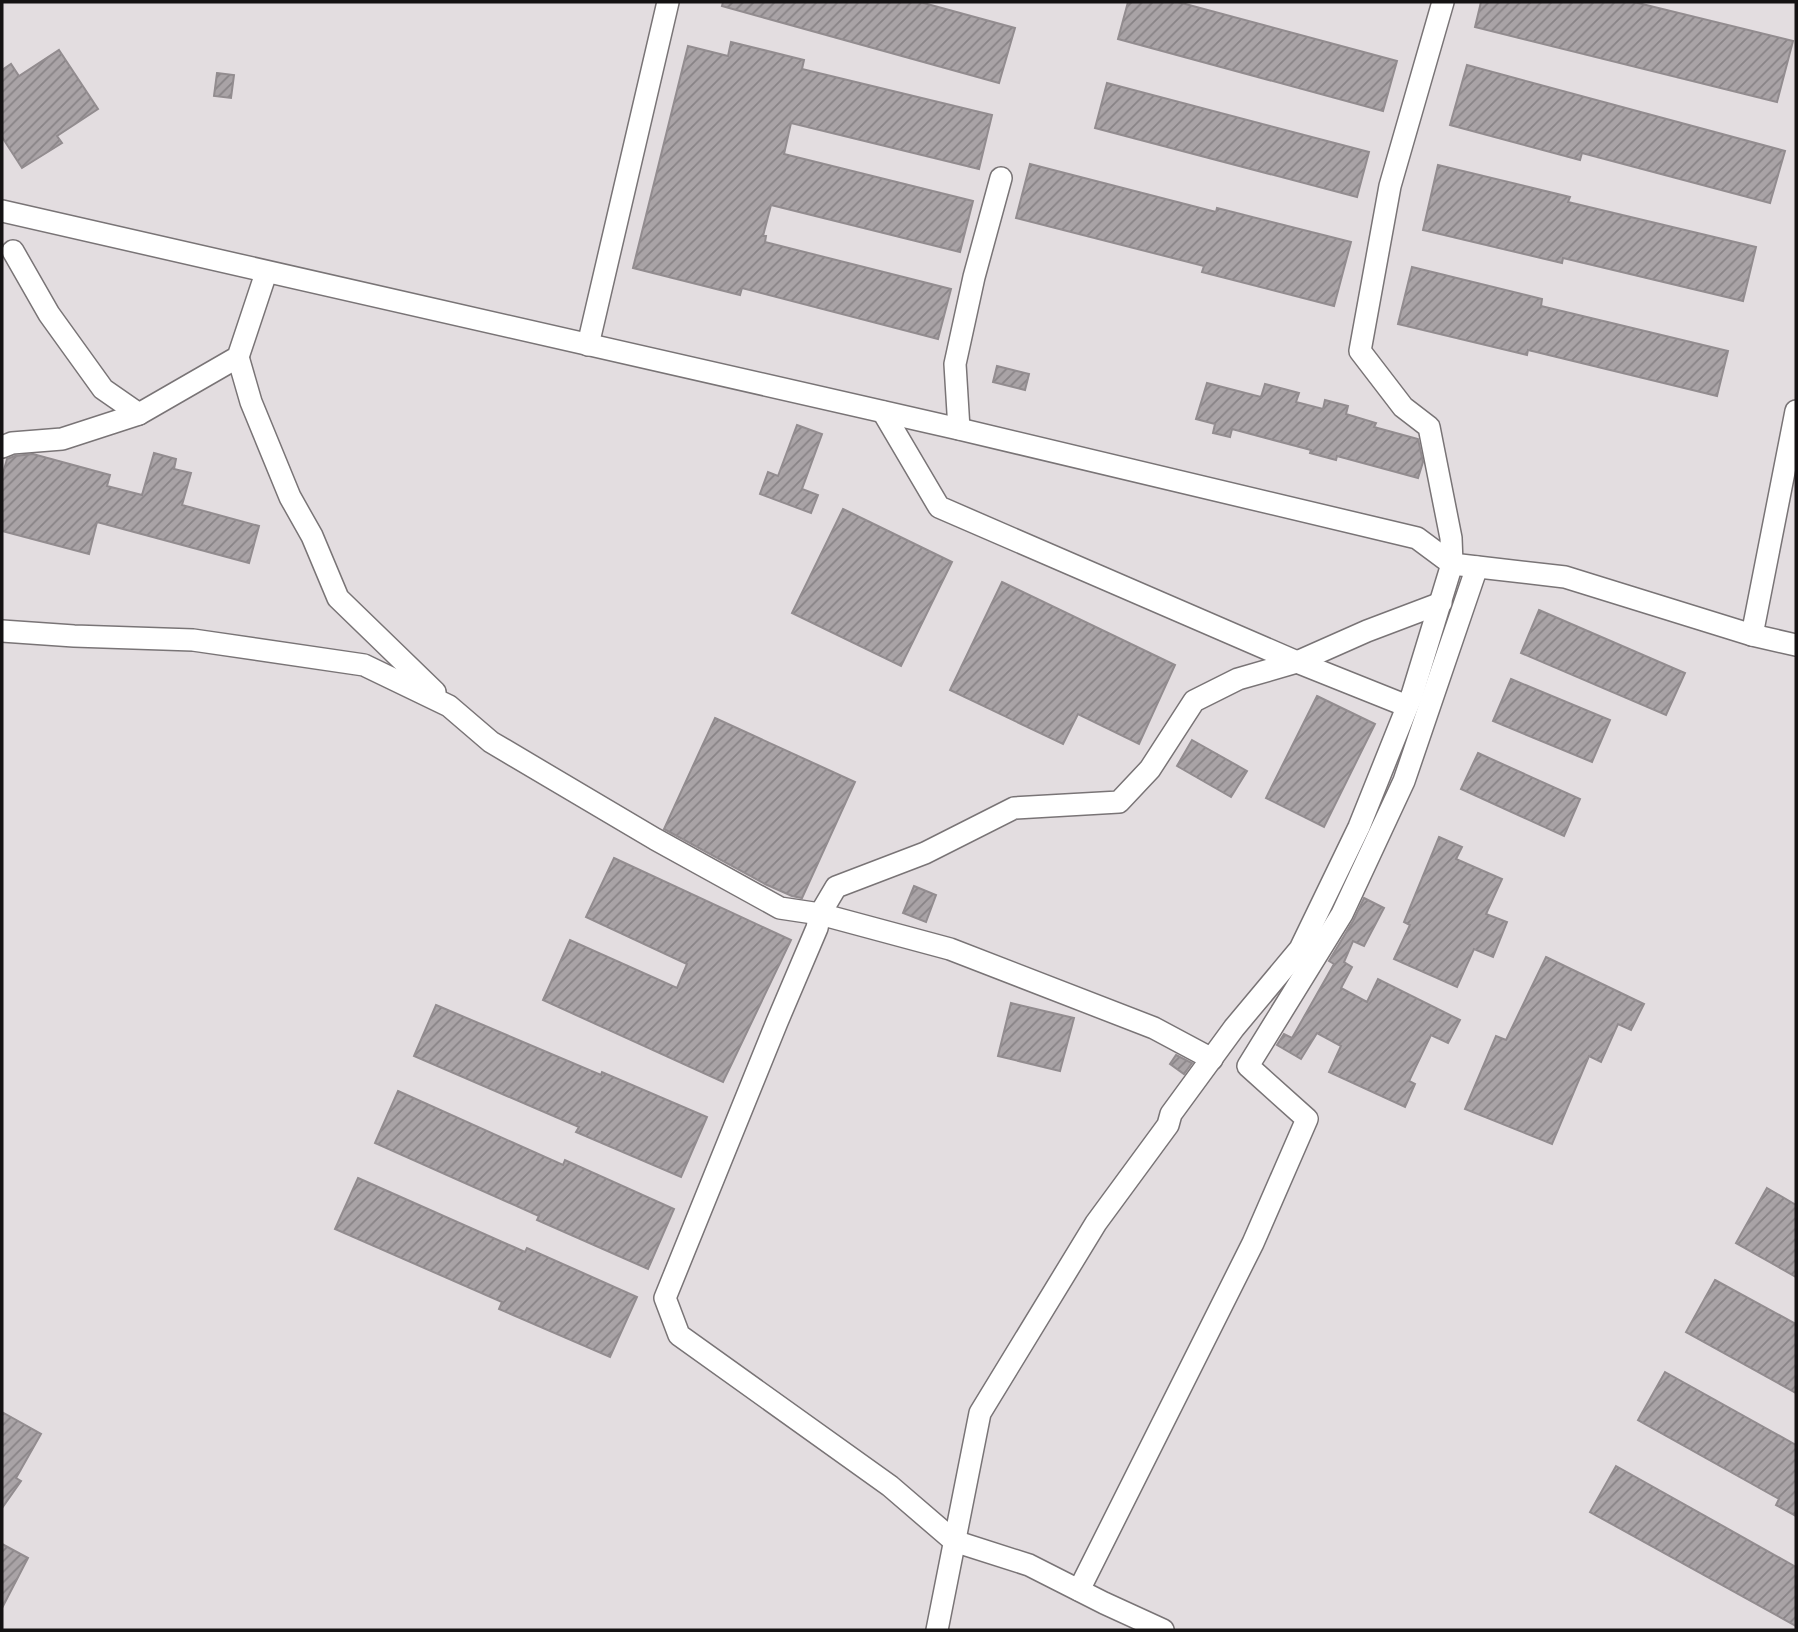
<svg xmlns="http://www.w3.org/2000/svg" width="1798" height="1632" viewBox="0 0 1798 1632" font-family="Barlow,sans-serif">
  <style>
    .building { fill: url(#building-hatch); stroke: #928c8f; stroke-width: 2 }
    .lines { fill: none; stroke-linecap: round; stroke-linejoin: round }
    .minor-casing { stroke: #797476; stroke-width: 24 }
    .minor { stroke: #fff; stroke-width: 21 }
  </style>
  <defs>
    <pattern id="building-hatch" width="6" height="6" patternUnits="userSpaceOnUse" patternTransform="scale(1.75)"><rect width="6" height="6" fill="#a9a3a6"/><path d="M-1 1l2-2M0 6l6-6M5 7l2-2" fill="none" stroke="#888386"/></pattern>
  </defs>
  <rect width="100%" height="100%" fill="#e3dde0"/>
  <g class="building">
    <polygon points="723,2 920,2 1015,28 999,83 722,6"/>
    <polygon points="1128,2 1178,2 1397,61 1383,111 1118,39"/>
    <polygon points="1481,2 1634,2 1793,41 1777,102 1475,27"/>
    <polygon points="731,42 804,60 802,69 992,115 979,169 791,123 784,154 973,201 960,252 771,205 763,236 766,236 765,242 951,289 938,339 742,288 740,295 633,268 688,46 728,56"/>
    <polygon points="59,50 98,109 57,136 62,143 22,168 2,137 2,70 11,64 19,76"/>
    <polygon points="1467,65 1785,151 1770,203 1582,153 1580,160 1450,125"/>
    <polygon points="217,73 234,75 231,98 214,96"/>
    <polygon points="1107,83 1369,152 1357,197 1095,128"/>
    <polygon points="1030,164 1216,212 1217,208 1351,242 1334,306 1202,272 1204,266 1016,218"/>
    <polygon points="1438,165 1570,197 1568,202 1756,247 1743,301 1563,258 1562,263 1423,230"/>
    <polygon points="1412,267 1542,299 1541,306 1728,351 1717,396 1528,350 1527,355 1398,324"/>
    <polygon points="997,366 1029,374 1025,390 993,382"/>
    <polygon points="1207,383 1261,397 1265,384 1299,393 1296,402 1323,409 1325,400 1348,406 1346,414 1376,423 1374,427 1418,439 1423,462 1418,478 1337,456 1336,460 1310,453 1311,450 1232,429 1230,437 1213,433 1215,424 1196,419"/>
    <polygon points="797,425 822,434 802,489 818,495 811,513 760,494 768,472 778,476"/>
    <polygon points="154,453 176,459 174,469 191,473 182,505 259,526 249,563 97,522 89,554 2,531 2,477 7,459 15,456 33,454 110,475 107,486 142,495"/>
    <polygon points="843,509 952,562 901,666 792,613"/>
    <polygon points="1002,582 1175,665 1139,744 1078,714 1063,744 950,690"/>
    <polygon points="1539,610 1685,673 1666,715 1521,653"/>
    <polygon points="1511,679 1610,720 1592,762 1493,721"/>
    <polygon points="1317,696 1375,724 1324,827 1266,798"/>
    <polygon points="715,718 855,782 802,898 792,896 765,884 664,829"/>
    <polygon points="1192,740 1247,771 1231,797 1177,766"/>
    <polygon points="1478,753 1580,799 1564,836 1461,789"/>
    <polygon points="1439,837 1462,847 1456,859 1502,879 1486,914 1507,922 1493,957 1474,949 1457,987 1394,959 1410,925 1404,922"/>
    <polygon points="614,858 791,940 723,1082 543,1000 570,940 677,988 687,964 586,917"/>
    <polygon points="914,886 936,895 926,922 903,913"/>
    <polygon points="1364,898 1384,908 1364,946 1353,941 1344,962 1352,967 1341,988 1367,1002 1378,979 1460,1020 1448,1043 1431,1035 1409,1081 1415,1084 1405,1107 1329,1072 1341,1046 1317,1033 1301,1059 1277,1045 1284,1034 1292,1038 1334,964 1329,961 1353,921"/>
    <polygon points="1546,957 1644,1004 1631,1030 1618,1024 1601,1062 1589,1056 1552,1144 1465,1109 1496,1036 1506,1040"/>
    <polygon points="1011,1003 1074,1018 1060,1071 998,1056"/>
    <polygon points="436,1005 601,1075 602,1072 707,1117 681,1177 576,1132 579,1127 414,1056"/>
    <polygon points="1176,1055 1192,1063 1184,1074 1170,1064"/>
    <polygon points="398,1091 563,1165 565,1160 674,1209 648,1269 537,1220 539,1216 375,1143"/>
    <polygon points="358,1178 525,1252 527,1248 637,1297 610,1357 499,1309 502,1302 335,1229"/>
    <polygon points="1767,1188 1796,1205 1796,1277 1736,1243"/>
    <polygon points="1715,1280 1796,1324 1796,1393 1686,1332"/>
    <polygon points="1665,1372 1796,1445 1796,1516 1776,1505 1779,1499 1638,1420"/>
    <polygon points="2,1412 41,1434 16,1478 21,1481 2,1508"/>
    <polygon points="1616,1466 1796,1567 1796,1626 1590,1512"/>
    <polygon points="2,1544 28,1558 2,1608"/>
  </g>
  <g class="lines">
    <defs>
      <g id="minor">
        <polyline points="2,211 959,429 1417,538 1452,564 1565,577 1752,635 1796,645"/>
        <polyline points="13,251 49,314 103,389 139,414"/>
        <polyline points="588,345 668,2"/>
        <polyline points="238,357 251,402 290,497 312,536 338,598 435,692"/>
        <polyline points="883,412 939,507 1297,662 1407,706"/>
        <polyline points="959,429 955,364 974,277 1001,178"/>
        <polyline points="2,447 12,443 62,439 139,414 238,357 266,273"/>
        <polyline points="2,631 74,636 193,640 364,665 449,706 491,742 655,839 780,908 820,914 950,949 1154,1028 1212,1059"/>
        <polyline points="1752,635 1796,411"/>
        <polyline points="1079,1590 1253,1243 1307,1119 1248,1066 1342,914 1404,781 1477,567"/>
        <polyline points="937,1630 980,1413 1096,1223 1168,1125 1171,1114 1234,1028 1300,949 1359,827 1412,695 1452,564 1451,538 1429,427 1403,407 1360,351 1390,186 1443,2"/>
        <polyline points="1163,1630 1104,1603 1029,1565 954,1541 890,1486 679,1335 665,1298 777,1022 817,928 820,914 836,887 925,853 1014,808 1119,802 1150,769 1194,701 1238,679 1297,662 1367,631 1441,603"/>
      </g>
    </defs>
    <use href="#minor" class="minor-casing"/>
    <use href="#minor" class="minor"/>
  </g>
  <rect width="1798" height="1632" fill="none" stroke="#141213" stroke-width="7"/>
</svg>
